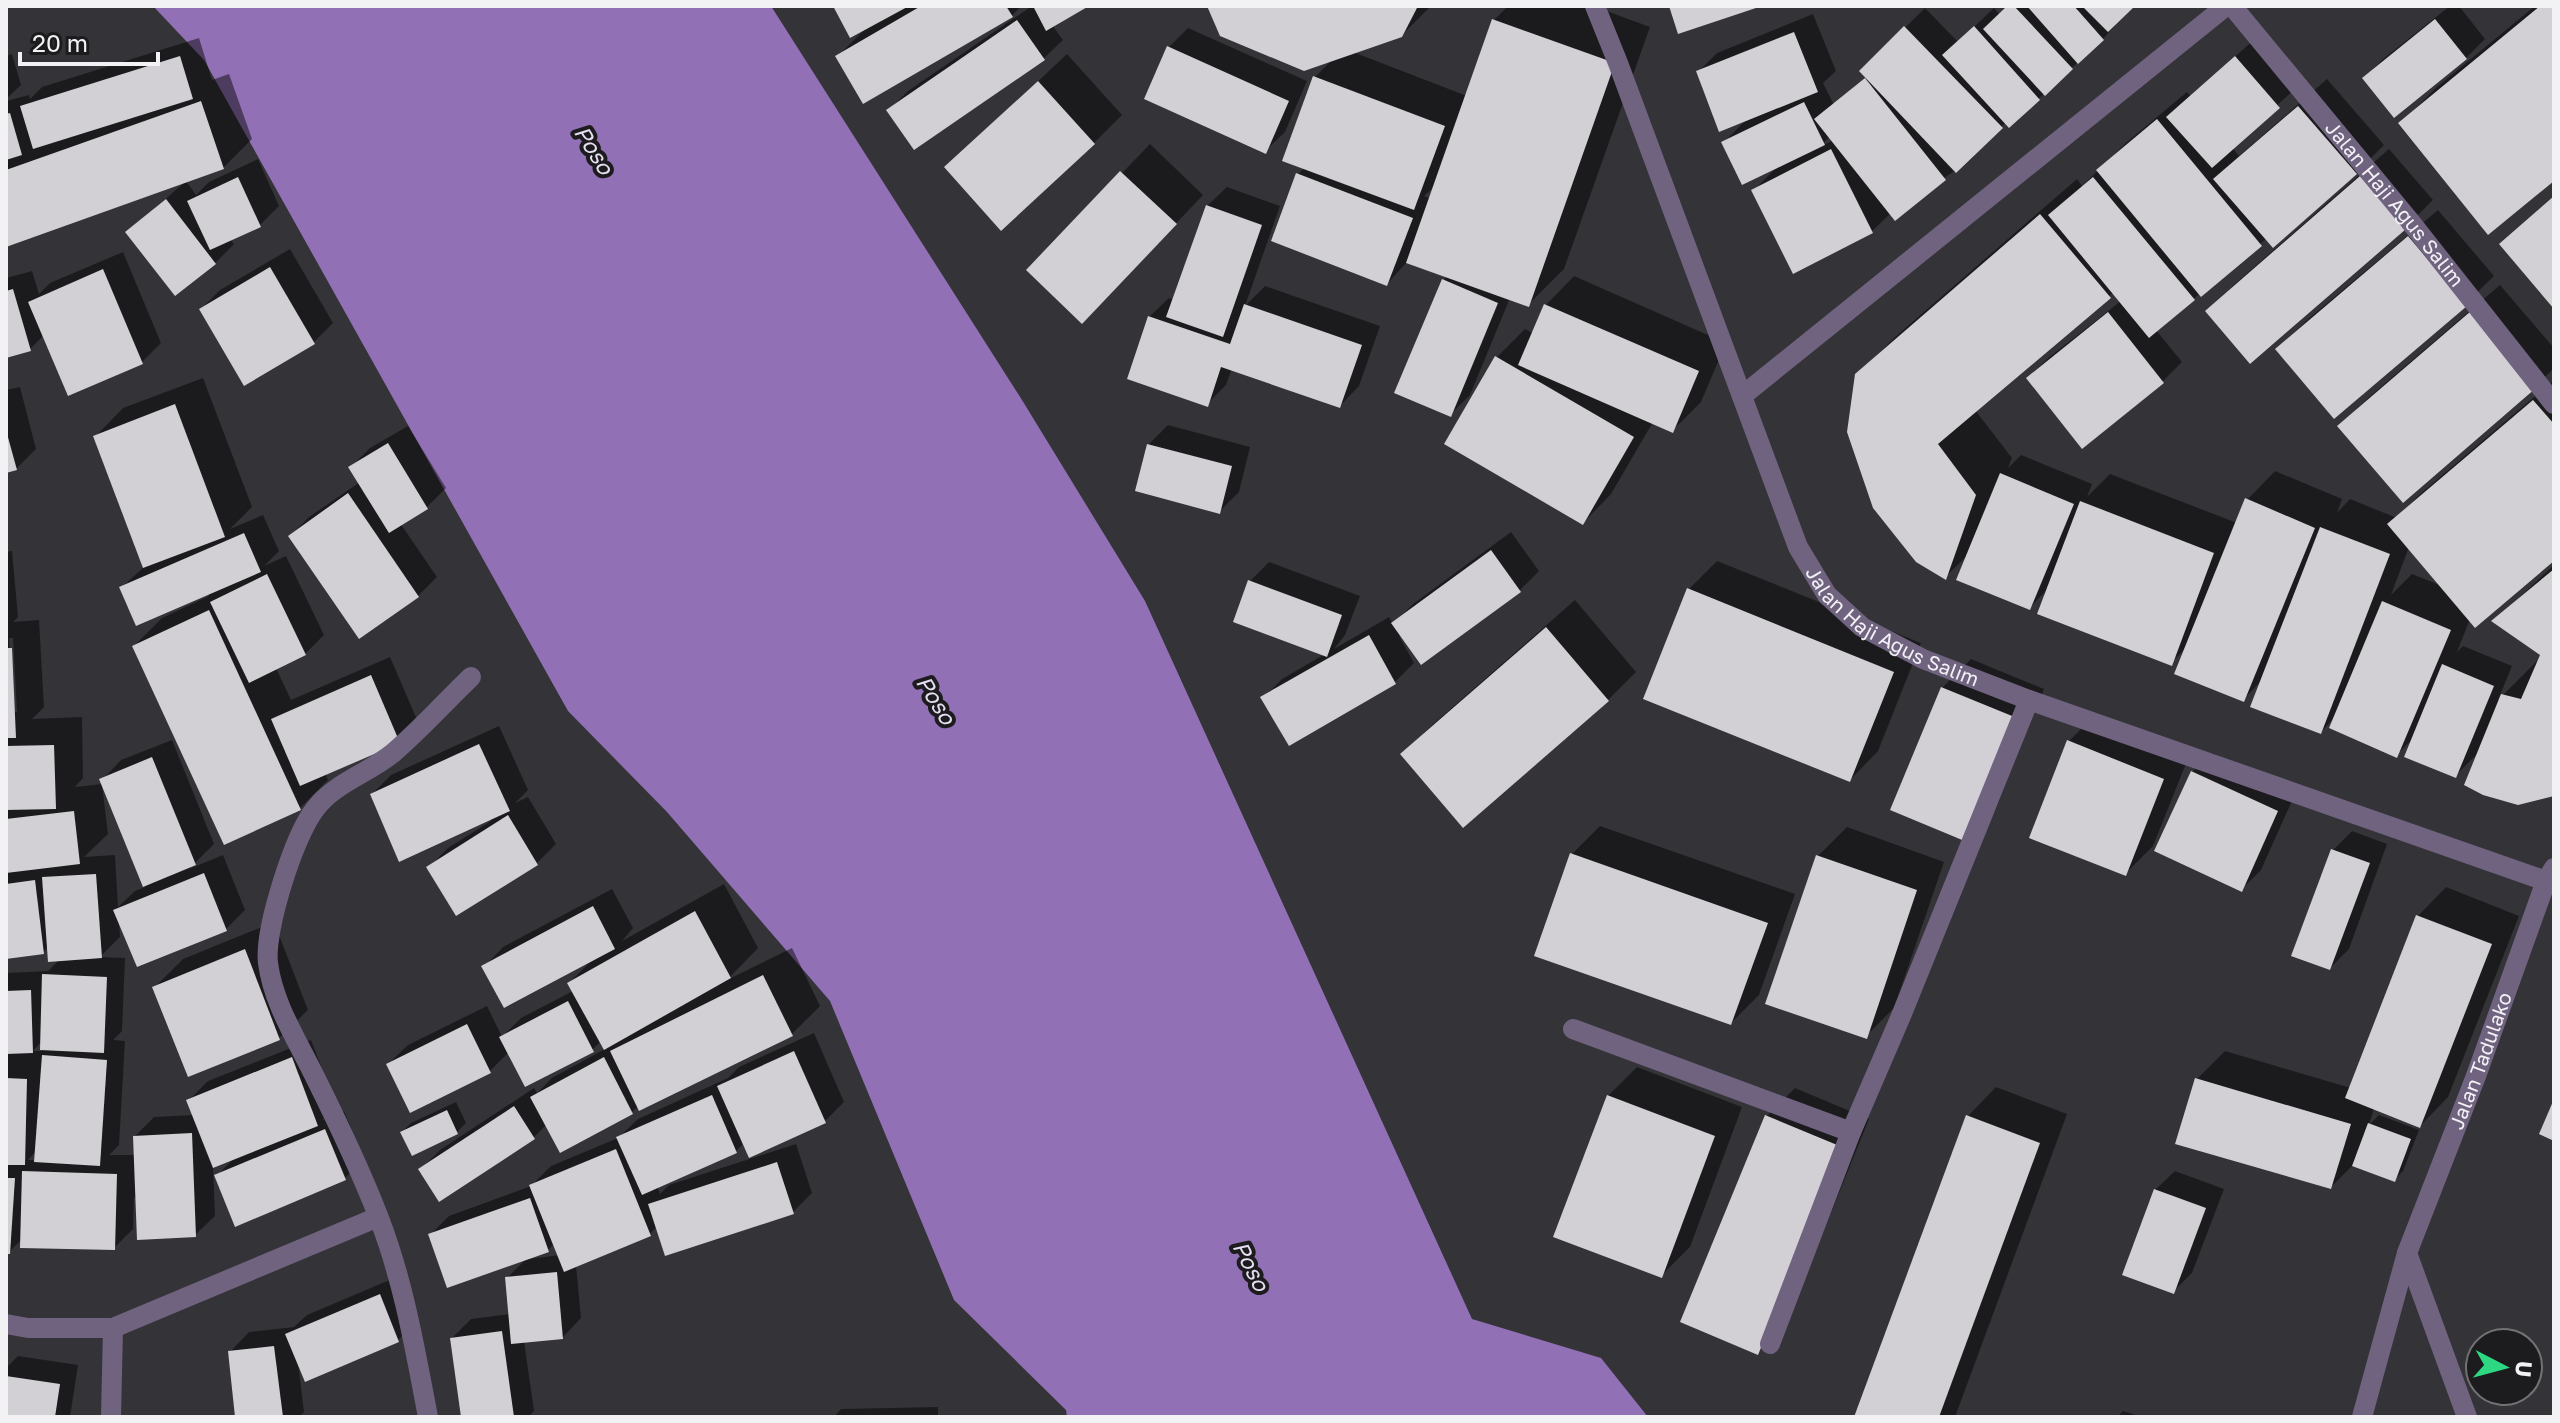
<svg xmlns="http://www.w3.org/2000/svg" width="2560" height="1423" viewBox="0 0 2560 1423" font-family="'Golos Text',sans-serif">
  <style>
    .water { fill: #9170b5 }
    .shadow { fill: #0007; fill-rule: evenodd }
    .building { fill: #d2d0d5 }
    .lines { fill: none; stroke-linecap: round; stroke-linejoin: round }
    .minor { stroke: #706380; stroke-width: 20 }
    .labels { text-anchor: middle; stroke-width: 8; stroke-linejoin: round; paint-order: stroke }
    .street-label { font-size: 20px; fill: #f2f1f4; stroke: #1c1b1d }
    .water-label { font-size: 22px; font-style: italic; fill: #e6def1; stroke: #1c1b1d }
  </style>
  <rect width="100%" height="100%" fill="#343337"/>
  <polygon class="water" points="153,6 771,6 1022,400 1145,601 1472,1319 1601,1358 1648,1417 1067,1417 1066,1410 954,1300 830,1001 667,812 568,711 204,60"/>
  <g class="shadow">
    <polygon points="836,6 1021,6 1012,16 838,56 865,29"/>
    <polygon points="1032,6 1085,6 1052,25 1063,40 1043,59 889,110 908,91"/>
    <path d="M1209,6H1431L1401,36L1353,52L1467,96L1494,20L1508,6H1593L1650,27L1564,269L1528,305L1510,298L1470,395L1451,414L1444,280L1447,276L1407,262L1387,284L1298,174L1305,167L1315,77L1333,59ZM1436,185L1429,198L1424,196Z"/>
    <path d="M2009,6H2132L2103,39L2009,126L2006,122L1956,170L1891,213L1872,231L1754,190L1778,166L1724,142L1747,119L1698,72L1717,53L1813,14L1836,71L1823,83L1833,103L1837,104L1875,73L1861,71L1925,8L1958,42L1994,8L2000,15ZM1830,136L1834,140L1821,146Z"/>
    <polygon points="2450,6 2459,6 2485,39 2466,58 2364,78 2383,59"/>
    <polygon points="2535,6 2554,6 2554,179 2400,124 2437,87"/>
    <polygon points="1188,28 1307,81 1285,132 1265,151 1169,47"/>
    <polygon points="199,38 212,80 229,74 252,139 223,168 6,245 6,101 29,95 30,99 42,87"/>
    <path d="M2255,39L2297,87L2232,147L2239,156L2327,79L2384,145L2356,173L2267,238L2156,330L2182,362L2163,381L2082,446L2028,378L2047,359L2121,301L2114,292L1975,410L2012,458L2008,468L2021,455L2092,484L2087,497L2110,474L2237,523L2247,500L2275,471L2342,499L2337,513L2350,499L2397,518L2418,496L2554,380V558L2470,619L2457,652L2463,646L2512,666L2498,700L2543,655L2494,621L2554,565V793L2480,751L2455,776L2414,738L2396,755L2335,717L2321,732L2262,680L2243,700L2186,648L2171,663L2049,588L2029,608L1969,554L1945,577L1857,375L1894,338L2077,179L2082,186L2127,142L2187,92L2190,96ZM2409,547L2442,586L2412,574L2391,595Z"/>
    <polygon points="12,54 21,85 6,99 6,56"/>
    <polygon points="1067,54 1122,115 1094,143 947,167"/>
    <polygon points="1150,144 1203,195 1110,293 1029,270"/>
    <polygon points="2389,149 2433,200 2405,228 2208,311 2236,283"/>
    <polygon points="258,159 279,206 260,225 230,239 234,244 215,263 128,232 186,181 196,195 209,182"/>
    <polygon points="1227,187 1280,206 1245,306 1265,286 1380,326 1359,386 1340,406 1232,368 1226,385 1207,404 1149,317 1169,298 1174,300 1207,206"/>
    <polygon points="2438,210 2494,276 2465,304 2278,349 2306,321"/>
    <polygon points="290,249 333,323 314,342 201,309 220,290"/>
    <polygon points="123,252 161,343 142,362 44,335 30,349 6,356 6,278 32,271 39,294 50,283"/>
    <polygon points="1574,276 1726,343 1701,402 1673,430 1653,422 1611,494 1583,523 1497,357 1525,329 1534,334 1546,305"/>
    <polygon points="2500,285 2554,348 2554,368 2535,387 2340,426 2368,398"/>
    <polygon points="203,378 252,507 230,529 263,515 279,551 264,566 286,556 324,635 305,654 276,668 291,700 390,657 418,722 398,741 325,773 328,780 300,808 134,646 162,618 209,596 207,593 122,587 144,567 95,437 123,408"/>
    <polygon points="20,387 36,449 16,469 6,471 6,390"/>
    <polygon points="1168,425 1250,447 1239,492 1220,511 1148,445"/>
    <polygon points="408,426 446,488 427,507 400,523 437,577 418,596 290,536 309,517 360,482 351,467 370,448"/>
    <polygon points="1511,532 1539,571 1520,590 1399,636 1414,663 1395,682 1289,744 1263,698 1282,679 1325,654 1250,581 1269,562 1360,596 1345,635 1334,649 1389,617 1393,624 1413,604"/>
    <path d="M12,551L18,617L13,622L39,620L44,707L32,719L82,717L83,778L75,787L102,784L108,834L84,857L115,855L118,907L135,891L145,887L102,780L121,760L172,740L214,844L189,869L223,855L245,910L226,929L119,922L120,937L100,957L125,958L122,1031L113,1040L125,1041L119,1145L109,1155H136L135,1136L154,1117L194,1115L188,1101L208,1081L311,1040L336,1105L322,1120L344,1111L364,1159L345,1178L217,1176L235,1157L213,1166L215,1216L195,1235L134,1197L133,1229L114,1248L22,1239L9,1252H6V973L48,971L60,959L49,946L43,953L6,957V552ZM9,638H13L17,712H13ZM42,1041V1051H33ZM37,1150L36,1160H28Z"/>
    <polygon points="1717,561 1921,643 1878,751 1850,780 1689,589"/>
    <polygon points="1575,600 1636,672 1608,700 1402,754 1431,726"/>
    <polygon points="1971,659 2044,689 1995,811 1942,688"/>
    <polygon points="2097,713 2191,751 2153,846 2125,874 2069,741"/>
    <polygon points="499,726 528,790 515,803 528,797 556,844 537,863 429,867 448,848 491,821 490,818 372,794 391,775"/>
    <polygon points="2212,753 2296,792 2261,870 2242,889 2192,772"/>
    <polygon points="1600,826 1795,894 1759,995 1731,1023 1572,854"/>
    <polygon points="1847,827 1944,862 1894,1008 1866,1036 1768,1003 1818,856"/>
    <polygon points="2352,831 2387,844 2349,949 2330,968 2333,850"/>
    <polygon points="724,884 758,948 727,980 792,948 820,1006 792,1034 639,1106 632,1112 561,1150 547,1124 534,1137 421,1169 440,1150 534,1088 537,1093 552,1078 605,1049 601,1041 592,1050 509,1052 490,1071 388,1064 408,1045 487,1006 502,1037 521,1018 573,991 569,983 592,960 484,967 503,947 612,889 633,928 622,941"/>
    <polygon points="2446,887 2519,916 2448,1097 2420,1126 2374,1108 2369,1125 2379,1115 2419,1130 2403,1171 2394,1180 2354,1164 2331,1187 2197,1079 2225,1051 2351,1088 2418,916"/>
    <polygon points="274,922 308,1010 279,1038 155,987 183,959"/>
    <path d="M814,1033L844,1102L825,1121L745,1142L736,1151L657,1186L660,1194L669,1185L796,1144L812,1193L792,1213L657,1226L650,1234L576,1265L581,1318L562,1338L524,1341L534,1411L528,1417H463L452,1338L471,1319L510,1314L507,1278L528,1257L430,1235L449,1216L531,1186L551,1166L618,1138L638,1119L728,1078L739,1067ZM555,1243L560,1255L529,1259L548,1250Z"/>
    <polygon points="1637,1067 1742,1107 1690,1247 1662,1275 1608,1096"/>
    <polygon points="1996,1087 2067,1114 1955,1417 1856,1417 1968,1116"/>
    <polygon points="1795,1088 1869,1119 1786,1324 1757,1352 1767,1116"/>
    <polygon points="456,1102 466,1123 457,1132 402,1132 411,1123"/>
    <polygon points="2175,1171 2224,1189 2192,1273 2173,1292 2155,1190"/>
    <polygon points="399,1276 417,1321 398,1340 298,1362 304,1412 299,1417 237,1417 230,1352 249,1332 294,1327 307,1315"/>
    <polygon points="18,1356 78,1365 70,1417 6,1417 6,1368"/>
    <polygon points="938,1407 938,1417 834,1417 841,1409"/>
    <polygon points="2123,1411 2142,1417 2117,1417"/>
  </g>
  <g class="building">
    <polygon points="833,6 909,6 850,38"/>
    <polygon points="921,6 1006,6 1013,17 863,104 835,56"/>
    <polygon points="1033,6 1089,6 1046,31"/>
    <polygon points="1207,6 1418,6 1402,37 1304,71 1220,36"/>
    <polygon points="1669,6 1759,6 1759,7 1678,34"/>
    <polygon points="2007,6 2014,6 2073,69 2045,96 1983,29"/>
    <polygon points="2027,6 2074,6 2104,40 2078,64"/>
    <polygon points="2082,6 2135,6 2108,32"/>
    <polygon points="2540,6 2554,6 2554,181 2488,235 2398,123"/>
    <polygon points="1492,19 1615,63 1529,307 1406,263"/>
    <polygon points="2435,19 2467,59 2394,118 2362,78"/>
    <polygon points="1017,20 1045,60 914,150 886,110"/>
    <polygon points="1904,26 2003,128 1956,173 1859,71"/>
    <polygon points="1974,26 2040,100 2009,128 1942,55"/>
    <polygon points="1794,32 1818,92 1719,132 1696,71"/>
    <polygon points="1167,46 1289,101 1266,154 1144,99"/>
    <polygon points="180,56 193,99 33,149 20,106"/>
    <polygon points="2235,56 2280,108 2212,168 2166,117"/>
    <polygon points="1313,76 1445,126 1414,210 1282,161"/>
    <polygon points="1865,78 1946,180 1895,221 1814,119"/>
    <polygon points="1038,81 1095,144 1001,231 944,167"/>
    <polygon points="201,101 224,169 6,247 6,170"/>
    <polygon points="1804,102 1825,145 1742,185 1721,142"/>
    <polygon points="2298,106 2357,174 2273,248 2213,179"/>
    <polygon points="10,113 22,155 6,160 6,114"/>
    <polygon points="2157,119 2262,246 2201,297 2096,170"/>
    <polygon points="1831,149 1873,233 1793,274 1751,190"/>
    <polygon points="1120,171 1177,224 1082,324 1026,270"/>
    <polygon points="1296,173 1413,218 1387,286 1271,241"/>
    <polygon points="2360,176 2406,229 2250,364 2205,311"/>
    <polygon points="238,177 261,227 210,250 187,201"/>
    <polygon points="2093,177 2195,300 2149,338 2048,215"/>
    <polygon points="2554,196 2554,309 2499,244"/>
    <polygon points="166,199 216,264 175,296 125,232"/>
    <polygon points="1206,205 1262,225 1223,337 1166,317"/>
    <polygon points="2040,214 2111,298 1938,444 1976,495 1946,580 1916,562 1873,508 1847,432 1855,374"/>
    <polygon points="2408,236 2467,306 2334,419 2275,349"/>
    <polygon points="270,267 315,344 244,386 199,309"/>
    <polygon points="103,269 143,364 68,396 28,302"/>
    <polygon points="1442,279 1498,303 1451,417 1394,393"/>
    <polygon points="13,289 31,351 6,358 6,291"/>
    <polygon points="1244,304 1362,345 1340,408 1221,367 1208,407 1127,379 1148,316 1230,344"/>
    <polygon points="1544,304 1699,371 1673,433 1518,365"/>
    <polygon points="2471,311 2536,388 2403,503 2337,426"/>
    <polygon points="2108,312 2164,383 2082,449 2026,378"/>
    <polygon points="1495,356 1634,437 1583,525 1444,444"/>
    <polygon points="2533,400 2554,424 2554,561 2475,628 2387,524"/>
    <polygon points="175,404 225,537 143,568 93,436"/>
    <polygon points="6,430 17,470 6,473"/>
    <polygon points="388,443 428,509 389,533 348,467"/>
    <polygon points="1147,444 1232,466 1220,514 1135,491"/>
    <polygon points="2000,473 2074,504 2030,610 1956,580"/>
    <polygon points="348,493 419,597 359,639 288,536"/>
    <polygon points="2245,498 2315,528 2244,702 2174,674"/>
    <polygon points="2080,501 2214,553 2172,666 2037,614"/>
    <polygon points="2320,527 2390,554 2321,734 2250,707"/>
    <polygon points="244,533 261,572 136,626 119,587"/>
    <polygon points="1491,550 1521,592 1421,665 1391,623"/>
    <polygon points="2554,569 2554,796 2518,805 2483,795 2464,785 2501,694 2521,699 2540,655 2491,621"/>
    <polygon points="267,574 306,655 249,683 210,602"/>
    <polygon points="1248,580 1342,615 1327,657 1233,622"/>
    <polygon points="1687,588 1894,672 1850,782 1643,699"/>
    <polygon points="2382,601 2451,630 2397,758 2329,728"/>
    <polygon points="209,610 301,810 224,845 132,646"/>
    <polygon points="1546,627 1609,701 1463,828 1400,754"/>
    <polygon points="1369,635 1396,684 1289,746 1260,697"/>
    <polygon points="6,648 12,648 16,738 6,738"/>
    <polygon points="2442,664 2494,686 2456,778 2404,757"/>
    <polygon points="371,675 400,743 300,786 271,719"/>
    <polygon points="1941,687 2017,718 1967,842 1890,810"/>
    <polygon points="2067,740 2164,779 2126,876 2029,838"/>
    <polygon points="479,744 510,811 399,862 370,794"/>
    <polygon points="54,745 56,809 6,810 6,746"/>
    <polygon points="152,757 196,865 143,887 99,779"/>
    <polygon points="2191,771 2278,811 2242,892 2154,851"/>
    <polygon points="74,811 80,864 6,873 6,819"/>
    <polygon points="508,815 538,865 456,916 426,867"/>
    <polygon points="2331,849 2370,863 2330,970 2291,956"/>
    <polygon points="1570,853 1768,923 1731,1025 1534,956"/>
    <polygon points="1816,855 1917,890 1867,1039 1765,1004"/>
    <polygon points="204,873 227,931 137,967 113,910"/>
    <polygon points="96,874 102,958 48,962 42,877"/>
    <polygon points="35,880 44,954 6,959 6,884"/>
    <polygon points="593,906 615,949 504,1008 481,966"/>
    <polygon points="695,911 731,978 604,1050 567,983"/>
    <polygon points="2416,915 2492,944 2420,1128 2345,1098"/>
    <polygon points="245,949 280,1040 188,1077 152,987"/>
    <polygon points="42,974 107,977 104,1053 40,1050"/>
    <polygon points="763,975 793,1036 639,1111 610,1051"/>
    <polygon points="31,990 33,1053 6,1054 6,991"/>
    <polygon points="568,1001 594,1052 525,1087 499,1037"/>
    <polygon points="467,1024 491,1073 410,1113 386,1064"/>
    <polygon points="794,1051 826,1123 749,1158 717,1086"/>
    <polygon points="42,1055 107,1060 100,1166 34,1162"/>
    <polygon points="292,1057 318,1126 213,1168 186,1100"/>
    <polygon points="604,1057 633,1114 560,1153 530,1097"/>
    <polygon points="6,1078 27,1079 25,1165 6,1165"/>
    <polygon points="2195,1078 2351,1124 2331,1189 2175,1144"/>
    <polygon points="712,1095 737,1153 642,1195 616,1137"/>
    <polygon points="1607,1095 1715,1136 1662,1278 1553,1237"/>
    <polygon points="2554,1099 2554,1141 2539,1134"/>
    <polygon points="514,1106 535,1139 439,1202 418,1169"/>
    <polygon points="447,1110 458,1134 412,1156 400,1132"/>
    <polygon points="1765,1115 1842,1147 1758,1355 1680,1322"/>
    <polygon points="1966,1115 2040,1143 1939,1417 1854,1417"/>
    <polygon points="2368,1123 2411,1139 2395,1182 2352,1166"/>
    <polygon points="325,1129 346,1180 235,1227 214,1175"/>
    <polygon points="192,1133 196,1237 137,1240 133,1136"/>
    <polygon points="616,1149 651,1236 564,1272 529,1185"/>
    <polygon points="777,1162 794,1214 665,1256 648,1204"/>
    <polygon points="22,1171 117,1174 115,1250 20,1248"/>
    <polygon points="6,1178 15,1178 10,1254 6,1254"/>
    <polygon points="2154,1189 2206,1208 2174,1294 2122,1275"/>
    <polygon points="530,1198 549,1252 447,1288 428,1234"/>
    <polygon points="557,1272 563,1339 511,1344 505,1277"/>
    <polygon points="380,1294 399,1342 305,1382 285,1334"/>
    <polygon points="502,1331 514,1417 461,1417 450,1338"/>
    <polygon points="274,1346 283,1417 235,1417 228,1351"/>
    <polygon points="6,1376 60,1384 55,1417 6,1417"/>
  </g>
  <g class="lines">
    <g class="minor">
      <path id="s1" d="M1595,6L1618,63L1798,547L1827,595L1862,627L1923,659L2029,700L2546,881"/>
      <path id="s2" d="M2232,6L2409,220L2554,404"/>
      <polyline points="1742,396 2226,6"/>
      <polyline points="1573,1029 1851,1132"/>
      <polyline points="2407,1253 2467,1417"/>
      <polyline points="6,1324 28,1328 113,1328 111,1417"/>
      <polyline points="113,1328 378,1217"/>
      <polyline points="1770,1344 1851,1132 1901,1016 2029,700"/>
      <path d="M428,1417C415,1349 404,1283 379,1218C360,1169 337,1121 314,1075C297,1040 273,1003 268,963C264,930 294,836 315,809C334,783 369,773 393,753C420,730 445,702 471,677"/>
      <path id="s3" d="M2362,1417L2407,1253L2476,1076L2546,881L2554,868"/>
    </g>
  </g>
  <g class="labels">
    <g class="street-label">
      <text dy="7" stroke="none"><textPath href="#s2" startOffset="256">Jalan Haji Agus Salim</textPath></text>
      <text dy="7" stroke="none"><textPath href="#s1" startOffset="706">Jalan Haji Agus Salim</textPath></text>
      <text dy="7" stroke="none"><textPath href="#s3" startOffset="376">Jalan Tadulako</textPath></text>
    </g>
    <g class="water-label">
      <text transform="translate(594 150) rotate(58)" y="8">Poso</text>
      <text transform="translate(936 700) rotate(58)" y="8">Poso</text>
      <text transform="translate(1251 1266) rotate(63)" y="8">Poso</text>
    </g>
  </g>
  <rect width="2560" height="1423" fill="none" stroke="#f2f1f4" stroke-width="16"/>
  <g transform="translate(2504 1367) rotate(96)"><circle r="38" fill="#1c1b1d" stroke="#727173" stroke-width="2"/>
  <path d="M0-6L14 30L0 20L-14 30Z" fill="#2ed883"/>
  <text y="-12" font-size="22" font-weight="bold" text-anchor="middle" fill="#f2f1f4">U</text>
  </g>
  <path d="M20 52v12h138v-12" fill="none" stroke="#f2f1f4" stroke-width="4"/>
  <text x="32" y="52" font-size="24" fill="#f2f1f4" stroke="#1c1b1d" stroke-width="6" paint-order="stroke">20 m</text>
</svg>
